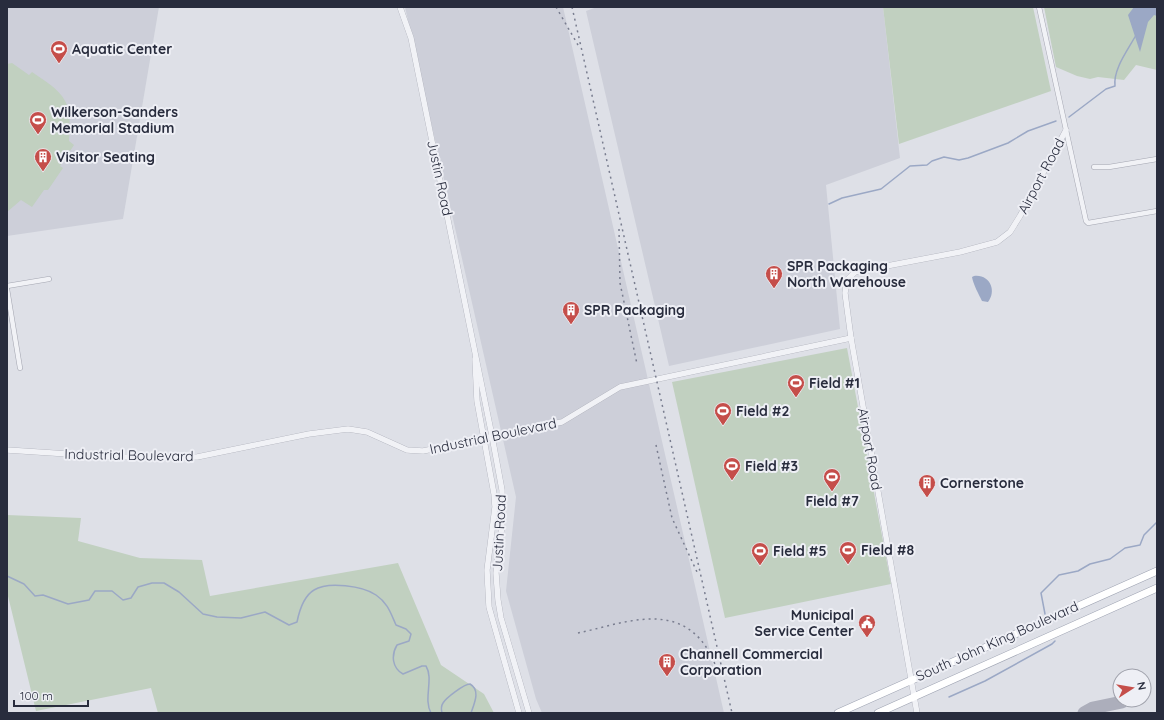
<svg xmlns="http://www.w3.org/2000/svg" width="1164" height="720" viewBox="0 0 1164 720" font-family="Quicksand,sans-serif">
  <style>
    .built { fill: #cdcfd9 }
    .green { fill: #c1d0c0 }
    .water { fill: #9ba8c5 }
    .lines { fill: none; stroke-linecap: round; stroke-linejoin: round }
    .stream { stroke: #9ba8c5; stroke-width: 1.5 }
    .taxiway { stroke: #acaebb; stroke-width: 13 }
    .minor-casing { stroke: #a4a6b1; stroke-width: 5.5 }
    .tertiary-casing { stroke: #a4a6b1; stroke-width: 6 }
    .primary-casing { stroke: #9ea3b2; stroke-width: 8 }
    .minor { stroke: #f1f2f6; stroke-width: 4.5 }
    .tertiary { stroke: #f1f2f6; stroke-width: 5.5 }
    .primary { stroke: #fff; stroke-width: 7 }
    .rail { stroke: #797d8f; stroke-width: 1.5; stroke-dasharray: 2 4; stroke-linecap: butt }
    .labels { text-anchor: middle; stroke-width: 4; stroke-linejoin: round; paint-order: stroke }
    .poi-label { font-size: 14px; font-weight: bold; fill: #282c3d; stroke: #eeeff5; text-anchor: start }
    .street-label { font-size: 14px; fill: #282c3d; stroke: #eeeff5 }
  </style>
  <rect width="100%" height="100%" fill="#dee0e7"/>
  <g class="built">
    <polygon points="7,7 159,7 123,219 7,236"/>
    <polygon points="405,7 563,7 724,713 542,713 536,699 506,591 516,497"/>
    <polygon points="597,7 883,7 900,158 826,185 840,329 669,366 586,11"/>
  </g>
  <g class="green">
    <polygon points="883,7 1033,7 1051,91 899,144"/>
    <polygon points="1044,7 1157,7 1157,70 1136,65 1124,80 1098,77 1090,79 1077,76 1056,67"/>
    <path d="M12,63L29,75L32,72C67,95 72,101 69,141L74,145L60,166L63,168L48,190H44L32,207L21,200L7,212V64Z"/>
    <polygon points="847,348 891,584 725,618 672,382"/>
    <polygon points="7,515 81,518 78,541 140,558 202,560 210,596 398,563 441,665 484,694 494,713 158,713 151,688 36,711 7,592"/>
  </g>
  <g class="water">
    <polygon points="1134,7 1157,7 1157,16 1154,15 1148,22 1140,52 1128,15"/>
    <path d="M974,276C990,274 997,291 988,302L982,301C979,295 973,284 972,277Z"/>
  </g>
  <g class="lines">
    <g class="stream">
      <path d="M1069,117L1106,89L1115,86C1113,69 1128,50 1136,35"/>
      <polyline points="829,204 842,198 881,189 910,166 927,165 932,161 944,157 959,160 968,158 1008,143 1028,131 1056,121"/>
      <path d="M7,576L24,584L35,596L43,595L68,604L89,600L95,591H112L123,600L131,598L138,587L152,583H164L179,592L203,614L217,617L241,618L265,612L289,625L297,622C299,612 304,596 314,590C328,581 363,586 376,595C388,603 391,614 396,625L406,629L411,634L409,641L397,645C391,655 392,668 403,674L422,666H426C434,679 423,699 431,713"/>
      <polyline points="1045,614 1041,593 1059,575 1078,571 1090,564 1110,559 1125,548 1140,545 1144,535 1157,522"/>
      <polyline points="949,697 985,681 1052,644 1055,641"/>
      <path d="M442,713C441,709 441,706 443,703C446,698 464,684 470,684C481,690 474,704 471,713"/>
    </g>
    <polyline class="taxiway" points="1084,713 1093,708 1122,702"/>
    <defs>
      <g id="minor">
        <polyline points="1039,7 1086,221 1088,223 1157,211"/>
        <polyline points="1094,167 1109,167 1157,159"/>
        <polyline points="7,286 49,279"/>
        <polyline points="7,289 20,368"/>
      </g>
      <g id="tertiary">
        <polyline points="400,7 411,38 492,436 502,490 502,525 496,573 498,600 501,618 529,713"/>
        <polyline points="475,359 477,401 494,494 495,507 487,570 489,607 519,713"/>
        <polyline points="7,450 114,457 197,457 309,434 348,429 367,432 407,450 423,451 562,422 620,387 851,338"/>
        <polyline points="917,713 851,338 845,293 847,280 855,272 960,252 997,242 1010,232 1020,216 1066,130"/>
      </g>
      <g id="primary">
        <polyline points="838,713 1157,571"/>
        <polyline points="878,713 1157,588"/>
      </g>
    </defs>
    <use href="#minor" class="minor-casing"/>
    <use href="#tertiary" class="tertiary-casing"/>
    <use href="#primary" class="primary-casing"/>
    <use href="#minor" class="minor"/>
    <use href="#tertiary" class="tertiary"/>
    <use href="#primary" class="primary"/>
    <g class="rail">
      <polyline points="556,7 578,45"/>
      <polyline points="572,7 732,713"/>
      <polyline points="619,229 620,283 637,364"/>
      <polyline points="656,445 672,518 697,572"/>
      <path d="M578,633C617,625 668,603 700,639C709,649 715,664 720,676"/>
    </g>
  </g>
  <defs>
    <symbol id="stadium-pin" viewBox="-11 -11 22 30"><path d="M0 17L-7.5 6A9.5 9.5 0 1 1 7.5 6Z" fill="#c54e4a" stroke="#eeeff5"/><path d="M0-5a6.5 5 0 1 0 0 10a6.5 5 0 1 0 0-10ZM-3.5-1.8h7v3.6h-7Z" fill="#fff"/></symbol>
    <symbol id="building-pin" viewBox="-11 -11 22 30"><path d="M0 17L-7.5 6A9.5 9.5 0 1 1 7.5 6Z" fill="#c54e4a" stroke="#eeeff5"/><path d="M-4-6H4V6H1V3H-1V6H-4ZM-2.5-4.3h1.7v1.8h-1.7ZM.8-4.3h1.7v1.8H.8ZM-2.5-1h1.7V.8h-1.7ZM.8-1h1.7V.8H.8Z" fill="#fff"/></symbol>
    <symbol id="civic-pin" viewBox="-11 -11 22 30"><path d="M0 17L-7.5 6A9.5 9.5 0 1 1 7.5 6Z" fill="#c54e4a" stroke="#eeeff5"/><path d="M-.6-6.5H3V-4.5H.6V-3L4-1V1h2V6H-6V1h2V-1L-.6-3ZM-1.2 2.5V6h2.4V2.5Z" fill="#fff"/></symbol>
  </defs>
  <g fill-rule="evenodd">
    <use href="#stadium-pin" x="49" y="39" width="20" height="27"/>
    <use href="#stadium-pin" x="28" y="110" width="20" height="27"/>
    <use href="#building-pin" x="33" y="147" width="20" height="27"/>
    <use href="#building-pin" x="764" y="264" width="20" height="27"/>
    <use href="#building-pin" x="561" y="300" width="20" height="27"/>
    <use href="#stadium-pin" x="786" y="373" width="20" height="27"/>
    <use href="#stadium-pin" x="713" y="401" width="20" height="27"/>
    <use href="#stadium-pin" x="722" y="456" width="20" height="27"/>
    <use href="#stadium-pin" x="822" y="467" width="20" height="27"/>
    <use href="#building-pin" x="917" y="473" width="20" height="27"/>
    <use href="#stadium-pin" x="838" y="540" width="20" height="27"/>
    <use href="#stadium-pin" x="750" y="541" width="20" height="27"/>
    <use href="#civic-pin" x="857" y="613" width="20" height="27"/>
    <use href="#building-pin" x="657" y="652" width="20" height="27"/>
  </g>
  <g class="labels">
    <g class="poi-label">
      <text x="72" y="54">Aquatic Center</text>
      <text x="51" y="117">Wilkerson-Sanders<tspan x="51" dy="16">Memorial Stadium</tspan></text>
      <text x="56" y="162">Visitor Seating</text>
      <text x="787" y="271">SPR Packaging<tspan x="787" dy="16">North Warehouse</tspan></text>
      <text x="584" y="315">SPR Packaging</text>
      <text x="809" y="388">Field #1</text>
      <text x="736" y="416">Field #2</text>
      <text x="745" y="471">Field #3</text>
      <text x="940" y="488">Cornerstone</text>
      <text x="832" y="506" text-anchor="middle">Field #7</text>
      <text x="861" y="555">Field #8</text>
      <text x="773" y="556">Field #5</text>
      <text x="854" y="620" text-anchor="end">Municipal<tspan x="854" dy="16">Service Center</tspan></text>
      <text x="680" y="659">Channell Commercial<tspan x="680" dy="16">Corporation</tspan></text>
    </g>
    <g class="street-label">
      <text transform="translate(1041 176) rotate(-62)" y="5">Airport Road</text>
      <text transform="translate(440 178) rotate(78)" y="5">Justin Road</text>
      <text transform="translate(493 436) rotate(-12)" y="5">Industrial Boulevard</text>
      <text transform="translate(870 449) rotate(80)" y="5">Airport Road</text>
      <text transform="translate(129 455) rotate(1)" y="5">Industrial Boulevard</text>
      <text transform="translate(499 533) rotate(-87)" y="5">Justin Road</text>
      <text transform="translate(997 641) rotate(-24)" y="5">South John King Boulevard</text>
    </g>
  </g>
  <rect width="1164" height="720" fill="none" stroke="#282c3d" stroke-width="16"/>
  <g transform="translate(1132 688) rotate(78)"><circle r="19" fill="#eeeff5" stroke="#9fa1ab"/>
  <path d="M0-3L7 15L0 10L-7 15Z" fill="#c54e4a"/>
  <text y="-6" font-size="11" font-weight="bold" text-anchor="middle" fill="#282c3d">N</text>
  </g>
  <path d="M14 700v6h74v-6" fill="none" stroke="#282c3d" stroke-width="2"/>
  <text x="20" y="700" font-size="12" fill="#282c3d" stroke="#eeeff5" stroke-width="3" paint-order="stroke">100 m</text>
</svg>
